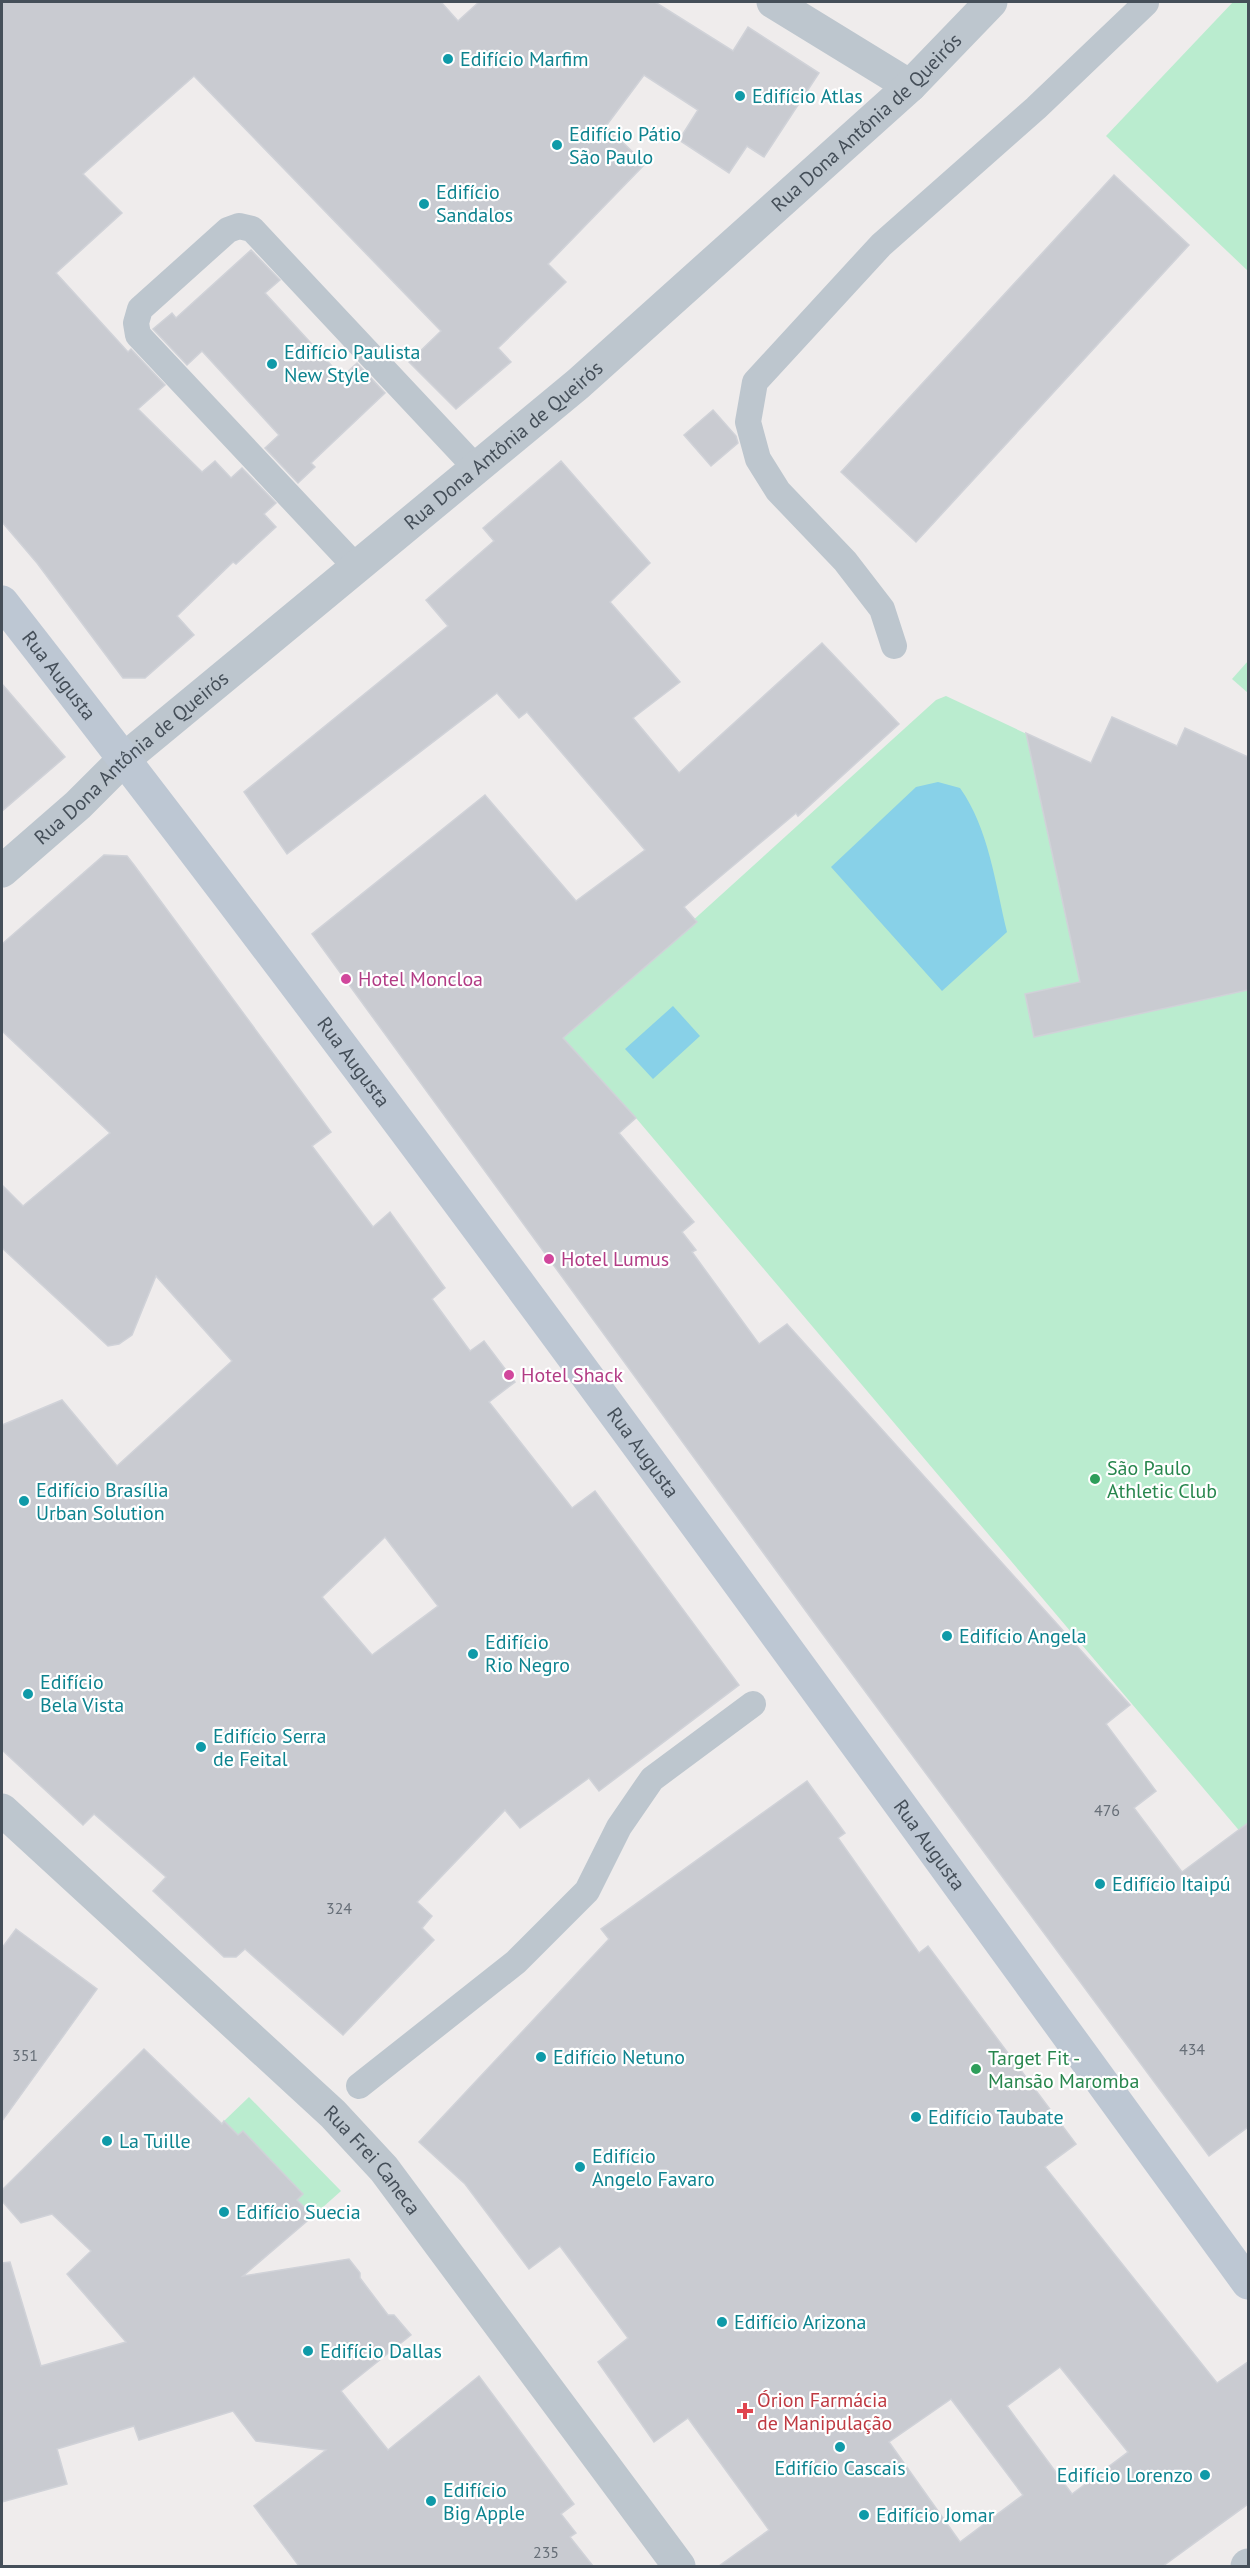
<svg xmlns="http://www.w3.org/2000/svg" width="1250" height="2568" viewBox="0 0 1250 2568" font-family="'PT Sans',sans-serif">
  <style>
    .green { fill: #baeccf }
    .water { fill: #88d1e8 }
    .building { fill: #c9cbd1; stroke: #d0d2d8; stroke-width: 1.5; fill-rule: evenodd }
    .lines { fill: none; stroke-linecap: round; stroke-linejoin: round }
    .service { stroke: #bdc6ce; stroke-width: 26 }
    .minor { stroke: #bdc6ce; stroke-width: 33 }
    .secondary { stroke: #bdc7d3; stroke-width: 33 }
    .culture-dot { fill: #0f9aa8; stroke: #fff; stroke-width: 2 }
    .hotel-dot { fill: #d1479c; stroke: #fff; stroke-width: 2 }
    .leisure-dot { fill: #2e9e5b; stroke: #fff; stroke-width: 2 }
    .health-dot { fill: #e0444e; stroke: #fff; stroke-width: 2 }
    .labels { text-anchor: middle; stroke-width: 4.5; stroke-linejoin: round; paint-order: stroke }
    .number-label { font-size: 16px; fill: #666e77 }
    .culture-label { font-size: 20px; fill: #0d838f; stroke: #fff; text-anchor: start }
    .street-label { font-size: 20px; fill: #454f59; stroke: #fff }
    .hotel-label { font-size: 20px; fill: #b23c85; stroke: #fff; text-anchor: start }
    .leisure-label { font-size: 20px; fill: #27864d; stroke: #fff; text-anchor: start }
    .health-label { font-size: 20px; fill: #be3a42; stroke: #fff; text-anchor: start }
  </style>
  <rect width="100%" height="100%" fill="#efecec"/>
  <g class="green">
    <polygon points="1233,2 1248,2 1248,271 1106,136"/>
    <polygon points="1248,661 1248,693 1232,679"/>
    <polygon points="946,696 1248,838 1248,1841 636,1118 562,1039 936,700"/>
    <polygon points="249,2097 341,2191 313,2216 297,2200 303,2194 243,2131 238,2135 224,2121"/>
  </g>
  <g class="water">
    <path d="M938,782L960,788C989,829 995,883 1007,932L942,991L831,867L916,787Z"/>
    <polygon points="673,1006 700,1036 653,1079 625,1049"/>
  </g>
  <g class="building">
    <polygon points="2,2 441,2 458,21 479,2 655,2 733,51 748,27 819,73 764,157 747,146 729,173 679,140 698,110 644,75 606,126 645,164 548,264 566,282 498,348 511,362 456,409 409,362 441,331 194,76 83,174 122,213 56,273 128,352 131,349 165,385 138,409 202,472 215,461 231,478 242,468 276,503 264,514 276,527 236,564 233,562 177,616 194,635 145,678 123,678 37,563 2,522"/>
    <polygon points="1114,175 1189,245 916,542 841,472"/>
    <polygon points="251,250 280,280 265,293 342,377 357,363 385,393 311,463 315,467 298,483 265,448 279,435 202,351 187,365 153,329 172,313 176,318"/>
    <polygon points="713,410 736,436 738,443 711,466 684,435"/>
    <polygon points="561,461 650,563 610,602 680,682 633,718 679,773 822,643 899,724 798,816 796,813 684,907 697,922 563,1038 636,1118 619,1133 694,1222 682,1232 696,1250 692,1252 759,1344 787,1324 1130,1705 1106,1724 1156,1791 1134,1808 1182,1872 1248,1823 1248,2127 1209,2156 819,1629 312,934 485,795 576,901 645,850 527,712 519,718 497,693 287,854 244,792 448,626 426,600 494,541 483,528"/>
    <polygon points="2,684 65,757 2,811"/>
    <polygon points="1112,717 1177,746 1185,728 1248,757 1248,990 1034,1037 1025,994 1080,982 1026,733 1091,763"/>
    <path d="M104,855L127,856L134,865L331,1132L312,1146L373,1227L390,1212L445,1288L432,1299L470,1351L484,1341L515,1382L489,1402L572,1508L595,1491L739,1685L599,1791L589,1778L520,1828L505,1810L417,1902L432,1916L422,1928L434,1940L343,2035L245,1949L236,1957H224L153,1891L166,1877L94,1814L83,1825L2,1750V1425L62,1400L117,1466L232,1361L156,1276L132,1335L119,1344L108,1346L2,1248V1185L23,1206L110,1133L2,1031V944ZM385,1537L438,1606L372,1655L322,1597Z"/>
    <path d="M807,1781L845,1833L838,1838L919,1953L928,1946L1076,2144L1045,2167L1217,2383L1248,2362V2504L1163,2566H719L769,2530L688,2418L654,2442L598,2362L628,2338L560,2246L529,2269L465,2184L419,2142L609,1939L601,1929ZM1060,2367L1128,2452L1072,2494L1007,2406ZM951,2399L1023,2495L960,2542L889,2442Z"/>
    <polygon points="16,1929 97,1989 2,2121 2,1948"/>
    <polygon points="144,2049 222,2124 224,2121 238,2135 243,2131 303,2194 297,2200 313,2216 243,2276 349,2259 360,2273 360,2278 388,2315 394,2315 411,2335 341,2391 388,2450 479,2376 574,2504 561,2514 576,2533 570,2537 593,2566 299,2566 254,2506 326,2450 256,2441 233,2411 139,2440 134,2426 57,2449 67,2484 2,2502 2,2263 10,2262 41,2366 126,2342 67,2274 91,2251 52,2214 21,2223 2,2201 2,2190"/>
  </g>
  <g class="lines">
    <g class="service">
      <polyline points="357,568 138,335 136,323 140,309 228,230 239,226 252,229 477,469"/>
      <polyline points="894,646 882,609 845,561 778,491 758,459 748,422 755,382 881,245 1036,108 1146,3"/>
      <polyline points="359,2086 516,1962 587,1891 619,1827 652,1779 753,1704"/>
    </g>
    <g class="minor">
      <polyline points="773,2 910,86"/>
      <path id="s1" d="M2,871L78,805L123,760L578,384L910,86L991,2"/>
      <path id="s2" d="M2,1810L333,2114L384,2169L679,2566"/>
      <polyline points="1247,2566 1248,2565"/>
    </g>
    <path class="secondary" id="s3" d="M2,602C432,1152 837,1719 1248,2283"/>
  </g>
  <g class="culture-dot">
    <circle cx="448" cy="59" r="6"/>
    <circle cx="740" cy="96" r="6"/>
    <circle cx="557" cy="145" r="6"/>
    <circle cx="424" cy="204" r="6"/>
    <circle cx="272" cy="364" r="6"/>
    <circle cx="24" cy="1501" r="6"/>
    <circle cx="947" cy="1636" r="6"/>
    <circle cx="473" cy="1654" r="6"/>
    <circle cx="28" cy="1694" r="6"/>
    <circle cx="201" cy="1747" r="6"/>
    <circle cx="1100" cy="1884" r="6"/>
    <circle cx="541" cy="2057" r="6"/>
    <circle cx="916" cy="2117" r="6"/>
    <circle cx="107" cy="2141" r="6"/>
    <circle cx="580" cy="2167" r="6"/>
    <circle cx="224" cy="2212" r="6"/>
    <circle cx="722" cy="2322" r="6"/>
    <circle cx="308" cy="2351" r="6"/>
    <circle cx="840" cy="2447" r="6"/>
    <circle cx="1205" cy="2475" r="6"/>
    <circle cx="431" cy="2501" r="6"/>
    <circle cx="864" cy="2515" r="6"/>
  </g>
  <g class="hotel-dot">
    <circle cx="346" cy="979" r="6"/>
    <circle cx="549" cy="1259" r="6"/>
    <circle cx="509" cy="1375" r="6"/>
  </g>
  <g class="leisure-dot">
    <circle cx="1095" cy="1479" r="6"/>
    <circle cx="976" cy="2069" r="6"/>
  </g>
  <path class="health-dot" d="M742 2402h6v6h6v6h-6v6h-6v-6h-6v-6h6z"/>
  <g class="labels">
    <g class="number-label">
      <text x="1107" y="1816">476</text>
      <text x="339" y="1914">324</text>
      <text x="1192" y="2055">434</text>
      <text x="25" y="2061">351</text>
      <text x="546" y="2558">235</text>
    </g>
    <g class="culture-label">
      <text x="460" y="66">Edifício Marfim</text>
      <text x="752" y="103">Edifício Atlas</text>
      <text x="569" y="141">Edifício Pátio<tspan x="569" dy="23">São Paulo</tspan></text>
      <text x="436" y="199">Edifício<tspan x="436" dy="23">Sandalos</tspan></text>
      <text x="284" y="359">Edifício Paulista<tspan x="284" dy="23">New Style</tspan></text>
      <text x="36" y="1497">Edifício Brasília<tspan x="36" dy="23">Urban Solution</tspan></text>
      <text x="959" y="1643">Edifício Angela</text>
      <text x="485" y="1649">Edifício<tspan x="485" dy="23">Rio Negro</tspan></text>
      <text x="40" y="1689">Edifício<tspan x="40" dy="23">Bela Vista</tspan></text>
      <text x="213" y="1743">Edifício Serra<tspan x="213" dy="23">de Feital</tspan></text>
      <text x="1112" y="1891">Edifício Itaipú</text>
      <text x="553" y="2064">Edifício Netuno</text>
      <text x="928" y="2124">Edifício Taubate</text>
      <text x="119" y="2148">La Tuille</text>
      <text x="592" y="2163">Edifício<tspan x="592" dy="23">Angelo Favaro</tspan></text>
      <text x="236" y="2219">Edifício Suecia</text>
      <text x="734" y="2329">Edifício Arizona</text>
      <text x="320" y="2358">Edifício Dallas</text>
      <text x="840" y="2475" text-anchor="middle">Edifício Cascais</text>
      <text x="1193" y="2482" text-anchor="end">Edifício Lorenzo</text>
      <text x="443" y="2497">Edifício<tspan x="443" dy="23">Big Apple</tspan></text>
      <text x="876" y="2522">Edifício Jomar</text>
    </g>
    <g class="street-label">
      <text dy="7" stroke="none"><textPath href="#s1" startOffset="1144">Rua Dona Antônia de Queirós</textPath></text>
      <text dy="7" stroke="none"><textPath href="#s1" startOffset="658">Rua Dona Antônia de Queirós</textPath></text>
      <text dy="7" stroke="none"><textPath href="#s3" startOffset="93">Rua Augusta</textPath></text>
      <text dy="7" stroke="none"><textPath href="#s1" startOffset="172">Rua Dona Antônia de Queirós</textPath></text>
      <text dy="7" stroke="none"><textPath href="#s3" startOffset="579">Rua Augusta</textPath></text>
      <text dy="7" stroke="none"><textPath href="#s3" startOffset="1065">Rua Augusta</textPath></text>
      <text dy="7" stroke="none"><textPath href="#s3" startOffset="1551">Rua Augusta</textPath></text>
      <text dy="7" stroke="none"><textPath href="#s2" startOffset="510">Rua Frei Caneca</textPath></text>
    </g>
    <g class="hotel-label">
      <text x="358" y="986">Hotel Moncloa</text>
      <text x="561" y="1266">Hotel Lumus</text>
      <text x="521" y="1382">Hotel Shack</text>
    </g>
    <g class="leisure-label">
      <text x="1107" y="1475">São Paulo<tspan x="1107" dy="23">Athletic Club</tspan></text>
      <text x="988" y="2065">Target Fit -<tspan x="988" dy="23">Mansão Maromba</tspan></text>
    </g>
    <g class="health-label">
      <text x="757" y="2407">Órion Farmácia<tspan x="757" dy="23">de Manipulação</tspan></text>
    </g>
  </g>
  <rect width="1250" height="2568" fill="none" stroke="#454f59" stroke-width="6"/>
</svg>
